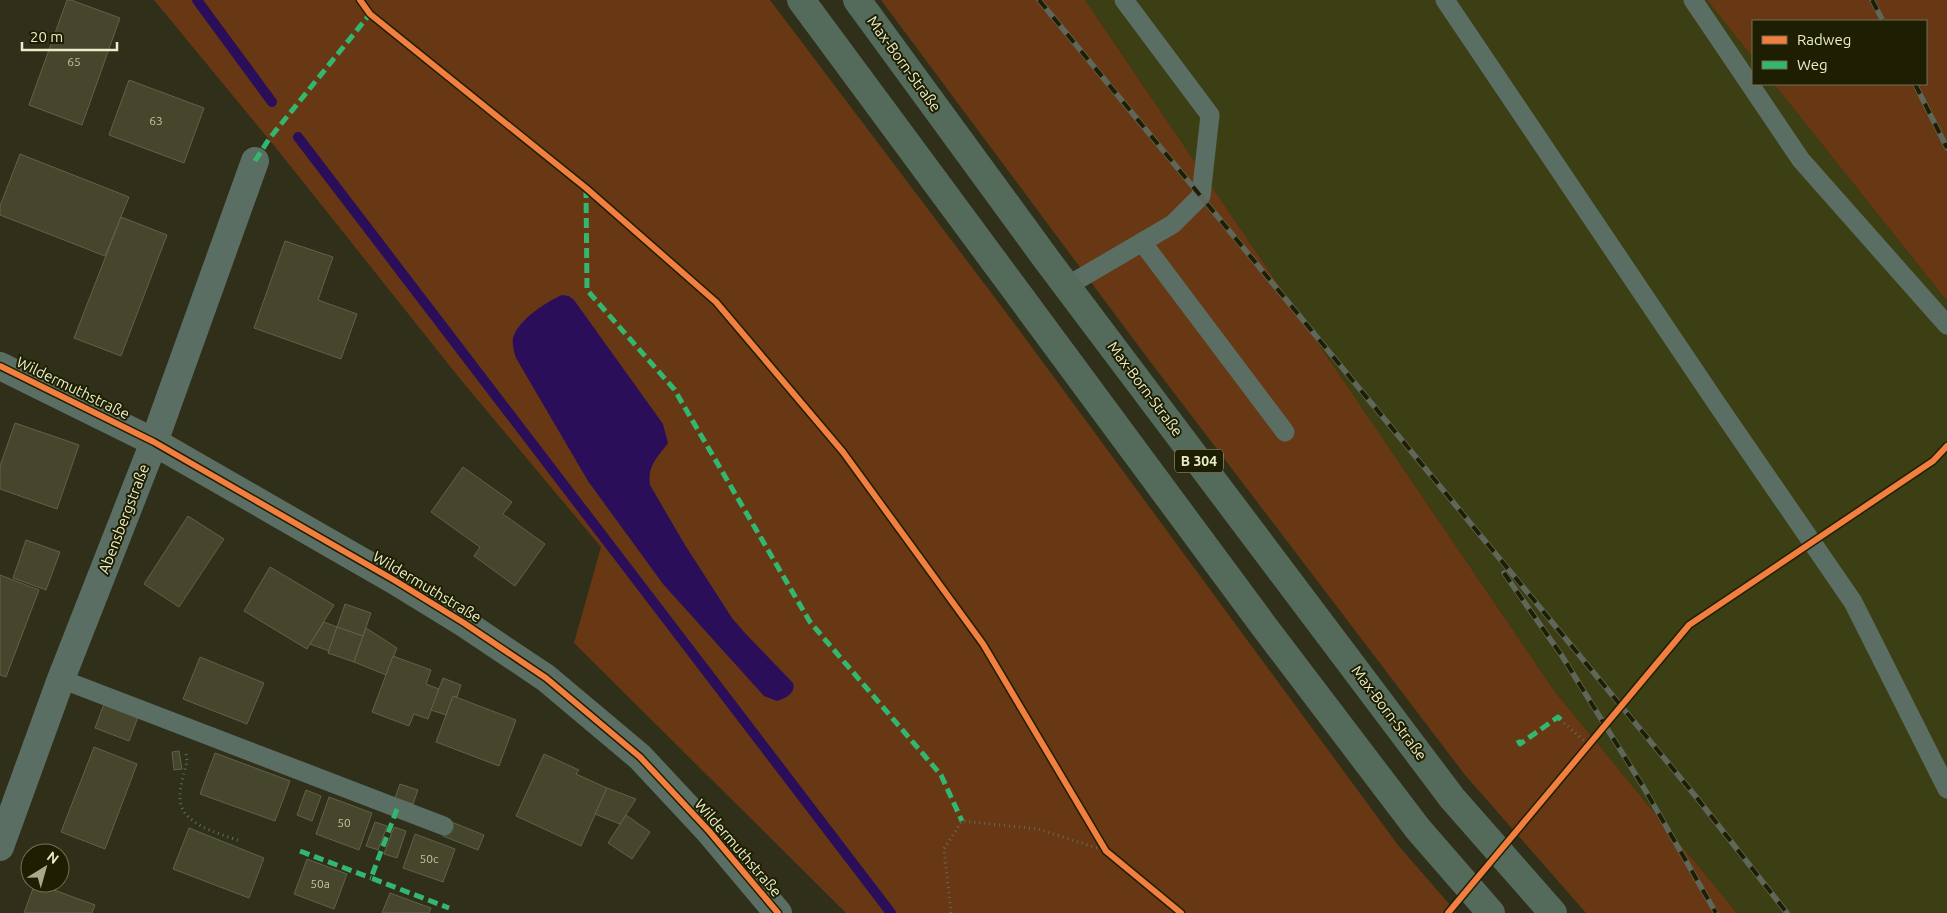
<svg xmlns="http://www.w3.org/2000/svg" width="1947" height="913" viewBox="0 0 1947 913" font-family="Ubuntu,sans-serif">
  <style>
    .built { fill: #3c3e14 }
    .green { fill: #673813 }
    .water { fill: #2b0e5a }
    .lines { fill: none; stroke-linecap: round; stroke-linejoin: round }
    .stream { stroke: #2b0e5a; stroke-width: 10 }
    .building { fill: #46462c; stroke: #61624a }
    .path { stroke: #616b5f; stroke-width: 3; stroke-dasharray: 1 4; stroke-linecap: butt }
    .lane { stroke: #5a6e64; stroke-width: 19 }
    .street { stroke: #5a6e64; stroke-width: 28 }
    .primary { stroke: #546a5b; stroke-width: 28 }
    .rail-casing { stroke: #5f675a; stroke-width: 5.5 }
    .rail { stroke: #1e1f02; stroke-width: 4; stroke-dasharray: 11; stroke-linecap: butt }
    .quiet { stroke: #33b770; stroke-width: 5; stroke-dasharray: 10 5; stroke-linecap: butt }
    .cycleway-casing { stroke: #1e1f02; stroke-width: 9 }
    .cycleway { stroke: #f27e40; stroke-width: 6 }
    .labels { text-anchor: middle; stroke-width: 4; stroke-linejoin: round; paint-order: stroke }
    .number-label { font-size: 12px; fill: #c1c3a1 }
    .shield { fill: #1e1f02; stroke: #adaf8d; stroke-width: 1 }
    .shield-label { font-size: 14px; font-weight: bold; fill: #eaedc8 }
    .street-label { font-size: 15px; fill: #eaedc8; stroke: #1e1f02 }
  </style>
  <rect width="100%" height="100%" fill="#2f2f1a"/>
  <polygon class="built" points="1085,0 1707,0 1753,58 1753,84 1774,84 1947,301 1947,913 1737,913 1555,692"/>
  <g class="green">
    <polygon points="154,0 770,0 1017,327 1398,845 1457,913 846,913 574,643 601,547 461,380 276,148"/>
    <polygon points="881,0 1085,0 1555,692 1737,913 1586,913 1465,775 1146,356"/>
    <polygon points="1707,0 1947,0 1947,301 1774,84 1926,84 1926,21 1753,21 1753,58"/>
  </g>
  <path class="water" d="M562,295L569,296L574,300L663,424L668,443C657,458 647,466 650,485L685,545L732,618L744,632L793,683C796,694 785,698 777,701L764,696L663,584L588,481L516,358C514,352 512,345 513,338C518,320 546,302 562,295Z"/>
  <g class="lines">
    <g class="stream">
      <polyline points="197,0 272,102"/>
      <polyline points="298,137 891,913"/>
    </g>
  </g>
  <g class="building">
    <polygon points="67,0 71,0 120,18 82,125 29,105"/>
    <polygon points="129,80 204,108 184,163 109,135"/>
    <polygon points="20,154 129,197 105,256 0,215 0,206"/>
    <polygon points="121,217 167,235 121,356 74,338"/>
    <polygon points="285,241 333,257 318,300 357,314 341,359 254,328"/>
    <polygon points="15,423 79,445 57,509 0,489 0,466"/>
    <polygon points="463,467 512,502 503,514 545,544 515,586 474,556 480,547 431,512"/>
    <polygon points="188,516 224,539 179,607 144,584"/>
    <polygon points="26,540 60,552 46,590 13,578"/>
    <polygon points="270,567 334,605 307,649 244,611"/>
    <polygon points="0,575 39,590 6,677 0,675"/>
    <polygon points="345,604 371,613 363,636 337,627"/>
    <polygon points="324,622 337,627 329,651 310,644"/>
    <polygon points="337,627 363,636 354,662 328,653"/>
    <polygon points="366,628 397,648 386,675 354,662"/>
    <polygon points="393,656 431,670 426,684 439,689 428,719 414,714 409,726 372,712"/>
    <polygon points="200,657 264,683 247,724 183,699"/>
    <polygon points="443,678 461,685 457,697 453,696 446,715 431,710"/>
    <polygon points="453,696 516,720 499,766 436,742"/>
    <polygon points="104,704 138,717 129,741 95,728"/>
    <polygon points="94,747 137,764 105,849 61,832"/>
    <polygon points="179,751 182,769 174,770 172,752"/>
    <polygon points="215,753 290,781 275,821 200,794"/>
    <polygon points="544,754 579,770 576,774 607,788 581,846 516,816"/>
    <polygon points="400,784 418,790 413,804 395,798"/>
    <polygon points="607,788 636,799 620,824 595,814"/>
    <polygon points="306,790 321,796 312,821 297,815"/>
    <polygon points="329,797 372,813 359,850 316,834"/>
    <polygon points="626,815 650,832 632,859 608,843"/>
    <polygon points="449,821 484,835 478,850 443,836"/>
    <polygon points="375,822 387,826 378,850 366,846"/>
    <polygon points="394,827 406,831 397,858 384,854"/>
    <polygon points="189,828 264,858 249,898 173,869"/>
    <polygon points="415,834 455,849 443,882 403,868"/>
    <polygon points="307,859 347,874 334,909 294,894"/>
    <polygon points="35,883 95,905 92,913 24,913"/>
    <polygon points="390,893 431,908 429,913 382,913"/>
  </g>
  <g class="lines">
    <g class="path">
      <polyline points="1564,723 1589,745"/>
      <path d="M186,754L187,760C185,772 179,787 180,799C181,825 221,834 240,841"/>
      <polyline points="951,913 944,849 962,821 1038,829 1106,851"/>
    </g>
    <g class="lane">
      <polyline points="1445,0 1717,404 1853,602 1947,789"/>
      <polyline points="1693,0 1801,160 1947,325"/>
      <polyline points="1142,242 1285,432"/>
      <polyline points="1067,286 1173,224 1201,196 1210,115 1124,0"/>
      <polyline points="61,679 444,826"/>
    </g>
    <g class="street">
      <polyline points="0,366 154,442 394,580 464,623 546,678 640,757 709,831 778,913"/>
      <polyline points="0,847 61,679 154,442 255,161"/>
    </g>
    <g class="primary">
      <polyline points="801,0 1263,625 1418,829 1491,913"/>
      <polyline points="857,0 1047,260 1452,798 1553,913"/>
    </g>
    <defs>
      <g id="rail">
        <polyline points="1039,0 1697,798 1787,913"/>
        <polyline points="1872,0 1883,21"/>
        <polyline points="1915,84 1947,148"/>
        <polyline points="1504,573 1562,656 1644,788 1716,913"/>
      </g>
    </defs>
    <use href="#rail" class="rail-casing"/>
    <use href="#rail" class="rail"/>
    <g class="quiet">
      <polyline points="255,161 269,139 370,14"/>
      <polyline points="586,188 587,290 674,389 810,622 941,775 962,821"/>
      <polyline points="1518,740 1520,744 1558,717 1564,723"/>
      <polyline points="397,809 371,878 449,908"/>
      <polyline points="300,851 371,878"/>
    </g>
    <defs>
      <g id="cycleway">
        <polyline points="360,0 370,14 586,188 716,302 843,452 983,644 1106,851 1181,913"/>
        <polyline points="0,366 154,442 394,580 464,623 546,678 640,757 709,831 778,913"/>
        <polyline points="1448,913 1689,625 1933,461 1947,446"/>
      </g>
    </defs>
    <use href="#cycleway" class="cycleway-casing"/>
    <use href="#cycleway" class="cycleway"/>
  </g>
  <g class="labels">
    <g class="number-label">
      <text x="74" y="66">65</text>
      <text x="156" y="125">63</text>
      <text x="344" y="827">50</text>
      <text x="429" y="863">50c</text>
      <text x="320" y="888">50a</text>
    </g>
    <rect class="shield" x="1175" y="449.5" width="48" height="23" rx="4"/>
    <g class="shield-label">
      <text x="1199" y="466">B 304</text>
    </g>
    <g class="street-label">
      <text transform="translate(904 64) rotate(54)" y="5">Max-Born-Straße</text>
      <text transform="translate(73 388) rotate(26)" y="5">Wildermuthstraße</text>
      <text transform="translate(1145 389) rotate(53)" y="5">Max-Born-Straße</text>
      <text transform="translate(124 519) rotate(-69)" y="5">Abensbergstraße</text>
      <text transform="translate(427 587) rotate(31)" y="5">Wildermuthstraße</text>
      <text transform="translate(1389 713) rotate(53)" y="5">Max-Born-Straße</text>
      <text transform="translate(738 848) rotate(49)" y="5">Wildermuthstraße</text>
    </g>
  </g>
  <rect x="1752" y="20" width="175" height="65" fill="#1e1f02" stroke="#707151"/>
  <rect x="1762" y="36" width="25" height="8" fill="#f27e40" stroke="#707151"/>
  <text x="1797" y="45" font-size="15" fill="#eaedc8">Radweg</text>
  <rect x="1762" y="61" width="25" height="8" fill="#33b770" stroke="#707151"/>
  <text x="1797" y="70" font-size="15" fill="#eaedc8">Weg</text>
  <g transform="translate(45 868) rotate(37)"><circle r="24" fill="#1e1f02" stroke="#707151"/>
  <path d="M0-4L9 19L0 12L-9 19Z" fill="#a9aa8b"/>
  <text y="-8" font-size="14" font-weight="bold" text-anchor="middle" fill="#eaedc8">N</text>
  </g>
  <path d="M22 42v8h95v-8" fill="none" stroke="#eaedc8" stroke-width="2.5"/>
  <text x="30" y="42" font-size="15" fill="#eaedc8" stroke="#1e1f02" stroke-width="4" paint-order="stroke">20 m</text>
</svg>
